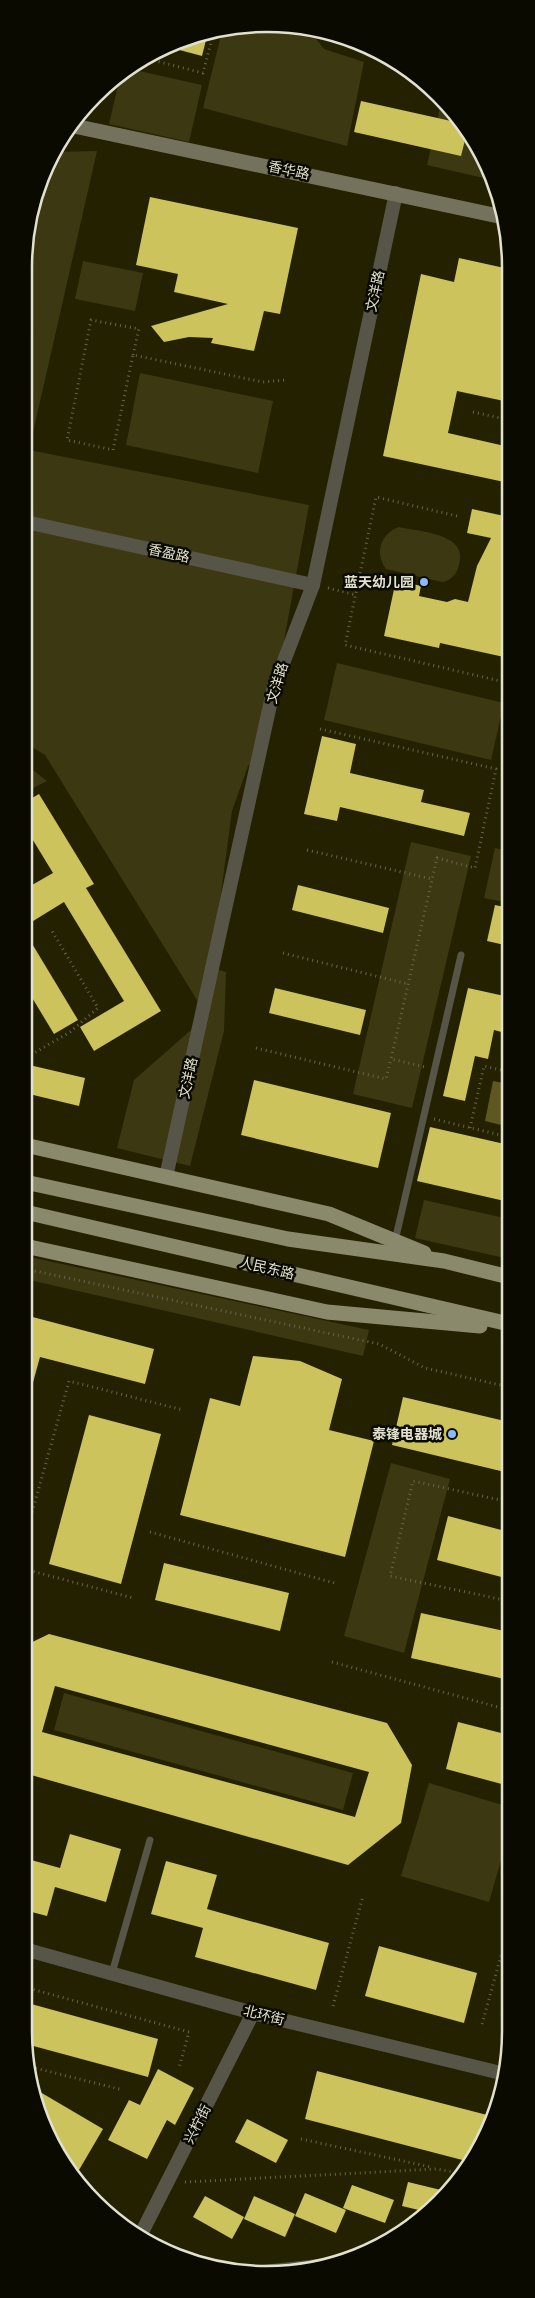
<svg xmlns="http://www.w3.org/2000/svg" width="535" height="2298" viewBox="0 0 535 2298" font-family="'Roboto Condensed','Noto Sans SC',sans-serif">
  <style>
    .green { fill: #3c3811 }
    .water { fill: #5d5822 }
    .building { fill: #ccc35c; fill-rule: evenodd }
    .lines { fill: none; stroke-linecap: round; stroke-linejoin: round }
    .path { stroke: #666449; stroke-width: 3; stroke-dasharray: 1 4; stroke-linecap: butt }
    .lane { stroke: #565547; stroke-width: 7 }
    .street { stroke: #565547; stroke-width: 14 }
    .secondary { stroke: #74725c; stroke-width: 15 }
    .primary { stroke: #8b896c; stroke-width: 15 }
    .poi-dot { fill: #87bbfb; stroke: #0b0a01; stroke-width: 2 }
    .labels { text-anchor: middle; stroke-width: 5; stroke-linejoin: round; paint-order: stroke }
    .street-label { font-size: 14px; fill: #e2e1cf; stroke: #0b0a01 }
    .poi-label { font-size: 14px; font-weight: bold; fill: #e2e1cf; stroke: #0b0a01; text-anchor: end }
    .rim { fill: none; stroke: #e2e1cf; stroke-width: 2.5 }
  </style>
  <rect width="100%" height="100%" fill="#242101"/>
  <g class="green">
    <polygon points="300,26 313,30 313,35 324,49 364,62 347,146 203,108 222,31"/>
    <polygon points="130,69 202,85 189,142 109,124 121,73"/>
    <polygon points="442,98 486,160 492,180 427,165"/>
    <polygon points="97,151 29,450 309,505 283,646 289,667 258,758 248,766 232,811 211,968 226,972 224,1031 190,1166 117,1148 134,1080 207,1016 45,755 25,743 26,235 54,152"/>
    <polygon points="83,261 143,273 135,311 75,299"/>
    <polygon points="140,373 273,401 258,473 126,445"/>
    <path d="M399,527C420,532 472,533 458,568C456,575 450,581 442,582L386,569C374,553 381,533 399,527Z"/>
    <polygon points="337,663 504,703 491,760 324,720"/>
    <polygon points="25,764 47,781 25,792"/>
    <polygon points="411,842 471,856 412,1108 353,1094"/>
    <polygon points="495,848 509,851 509,903 484,898"/>
    <polygon points="424,1200 509,1219 509,1259 415,1238"/>
    <polygon points="25,1256 369,1330 363,1356 25,1279"/>
    <polygon points="391,1463 450,1479 404,1653 344,1636"/>
    <polygon points="64,1693 353,1773 343,1810 54,1730"/>
    <polygon points="429,1783 509,1807 509,1833 489,1902 401,1876"/>
    <polygon points="509,2011 509,2036 500,2014"/>
  </g>
  <polygon class="water" points="493,1081 509,1084 509,1127 485,1121"/>
  <g class="building">
    <polygon points="205,32 208,32 202,56 172,48"/>
    <polygon points="361,101 460,123 467,132 461,156 354,132"/>
    <polygon points="150,197 298,228 280,314 264,311 254,351 211,343 213,338 189,337 164,342 151,326 228,304 174,292 178,274 136,265"/>
    <polygon points="459,258 509,269 509,374 504,401 457,391 448,433 509,447 509,483 383,456 421,274 454,282"/>
    <polygon points="472,509 509,517 509,631 504,657 440,643 439,648 384,636 396,580 421,586 419,596 447,602 455,599 468,602 477,566 491,538 467,533"/>
    <polygon points="322,736 356,744 350,773 424,790 421,802 470,813 464,836 340,807 337,821 304,814"/>
    <polygon points="39,794 94,884 86,888 161,1011 94,1051 80,1027 124,1001 64,902 25,926 25,889 53,873 25,827 25,802"/>
    <polygon points="298,885 389,908 383,933 292,910"/>
    <polygon points="495,905 509,908 509,946 487,941"/>
    <polygon points="25,932 78,1020 54,1034 25,986"/>
    <polygon points="275,988 366,1010 360,1035 269,1013"/>
    <polygon points="468,988 509,997 509,1034 494,1030 488,1059 475,1056 465,1101 443,1096"/>
    <polygon points="25,1064 85,1078 79,1106 25,1093"/>
    <polygon points="254,1080 391,1113 378,1168 241,1135"/>
    <polygon points="430,1127 509,1145 509,1202 417,1181"/>
    <polygon points="25,1315 154,1349 145,1384 40,1357 29,1397 24,1396"/>
    <polygon points="253,1356 300,1361 342,1379 329,1430 374,1441 345,1557 180,1515 210,1398 240,1406"/>
    <polygon points="403,1397 509,1422 509,1473 392,1445"/>
    <polygon points="89,1415 161,1434 121,1584 49,1564"/>
    <polygon points="448,1516 509,1532 509,1579 437,1560"/>
    <polygon points="164,1563 289,1593 280,1631 155,1600"/>
    <polygon points="421,1613 509,1632 509,1680 411,1658"/>
    <path d="M49,1634L387,1723L412,1765L401,1823L348,1865L24,1773V1646ZM55,1686L369,1772L355,1817L42,1732Z"/>
    <polygon points="458,1722 509,1735 509,1786 446,1769"/>
    <polygon points="70,1834 121,1849 106,1902 55,1887 47,1916 24,1910 24,1858 60,1868"/>
    <polygon points="166,1861 217,1875 207,1909 329,1943 316,1990 195,1957 203,1928 151,1914"/>
    <polygon points="379,1946 477,1973 464,2023 365,1996"/>
    <polygon points="24,2002 158,2039 148,2077 26,2044 24,2030"/>
    <polygon points="158,2069 194,2088 175,2125 167,2120 147,2159 108,2140 129,2100 140,2105"/>
    <polygon points="317,2071 491,2116 479,2152 470,2162 305,2119"/>
    <polygon points="35,2089 103,2129 79,2170 67,2163 42,2124"/>
    <polygon points="247,2119 288,2140 276,2163 235,2142"/>
    <polygon points="408,2182 445,2191 427,2212 402,2206"/>
    <polygon points="352,2185 394,2200 385,2223 343,2208"/>
    <polygon points="305,2193 346,2210 336,2233 295,2216"/>
    <polygon points="205,2196 244,2217 232,2239 193,2217"/>
    <polygon points="254,2196 295,2214 285,2237 244,2219"/>
  </g>
  <g class="lines">
    <g class="path">
      <polyline points="153,57 152,60 203,73 214,31"/>
      <polyline points="133,355 139,329 91,320 67,440 113,450 133,355 263,382 286,380"/>
      <polyline points="473,412 509,420"/>
      <polyline points="457,516 376,497 345,645 509,683"/>
      <polyline points="328,588 356,595"/>
      <polyline points="320,729 496,769 475,868 437,858 391,1059 425,1067"/>
      <polyline points="307,850 432,879"/>
      <polyline points="283,953 408,984"/>
      <polyline points="25,1043 34,1053 70,1032 98,1008 52,931"/>
      <polyline points="256,1048 386,1079 391,1059"/>
      <polyline points="434,1119 509,1137"/>
      <polyline points="470,1128 484,1066 509,1072"/>
      <polyline points="25,1269 379,1344 425,1368 509,1387"/>
      <polyline points="150,1532 338,1584"/>
      <polyline points="24,1541 69,1381 183,1410"/>
      <polyline points="24,1569 133,1598"/>
      <polyline points="509,1601 390,1576 413,1481 509,1502"/>
      <polyline points="332,1662 509,1710"/>
      <polyline points="24,1987 189,2032 179,2068"/>
      <polyline points="333,2006 363,1896"/>
      <polyline points="482,2024 509,1927"/>
      <polyline points="31,2067 123,2090"/>
      <polyline points="301,2139 431,2167"/>
      <polyline points="185,2182 436,2169 461,2173"/>
    </g>
    <g class="lane">
      <polyline points="395,1241 461,955"/>
      <polyline points="112,1973 150,1840"/>
      <polyline points="240,2271 351,2259"/>
    </g>
    <g class="street">
      <polyline points="26,522 313,585"/>
      <polyline points="166,1177 274,687 313,585 396,193"/>
      <polyline points="24,1949 253,2013 505,2074"/>
      <polyline points="141,2234 253,2013"/>
    </g>
    <polyline class="secondary" points="74,126 503,217"/>
    <g class="primary">
      <polyline points="25,1145 329,1214 424,1253"/>
      <polyline points="25,1182 288,1239 444,1261 509,1277"/>
      <polyline points="25,1212 509,1324"/>
      <polyline points="25,1246 327,1312 480,1326"/>
    </g>
  </g>
  <g class="poi-dot">
    <circle cx="424" cy="582" r="5"/>
    <circle cx="452" cy="1434" r="5"/>
  </g>
  <g class="labels">
    <g class="street-label">
      <text transform="translate(289 170) rotate(12)" y="5">香华路</text>
      <text transform="translate(375 291) rotate(-78)" y="5">文洋路</text>
      <text transform="translate(169 553) rotate(12)" y="5">香盈路</text>
      <text transform="translate(277 683) rotate(-73)" y="5">文洋路</text>
      <text transform="translate(188 1078) rotate(-78)" y="5">文洋路</text>
      <text transform="translate(267 1268) rotate(13)" y="5">人民东路</text>
      <text transform="translate(264 2015) rotate(14)" y="5">北环街</text>
      <text transform="translate(197 2124) rotate(-63)" y="5">兴柠街</text>
    </g>
    <g class="poi-label">
      <text x="414" y="587">蓝天幼儿园</text>
      <text x="442" y="1439">泰锋电器城</text>
    </g>
  </g>
  <path d="M0 0H535V2298H0ZM267 32H267A235 235 0 0 1 502 267V2031A235 235 0 0 1 267 2266H267A235 235 0 0 1 32 2031V267A235 235 0 0 1 267 32Z" fill="#0b0a01" fill-rule="evenodd"/>
  <path class="rim" d="M267 32H267A235 235 0 0 1 502 267V2031A235 235 0 0 1 267 2266H267A235 235 0 0 1 32 2031V267A235 235 0 0 1 267 32Z"/>
</svg>
